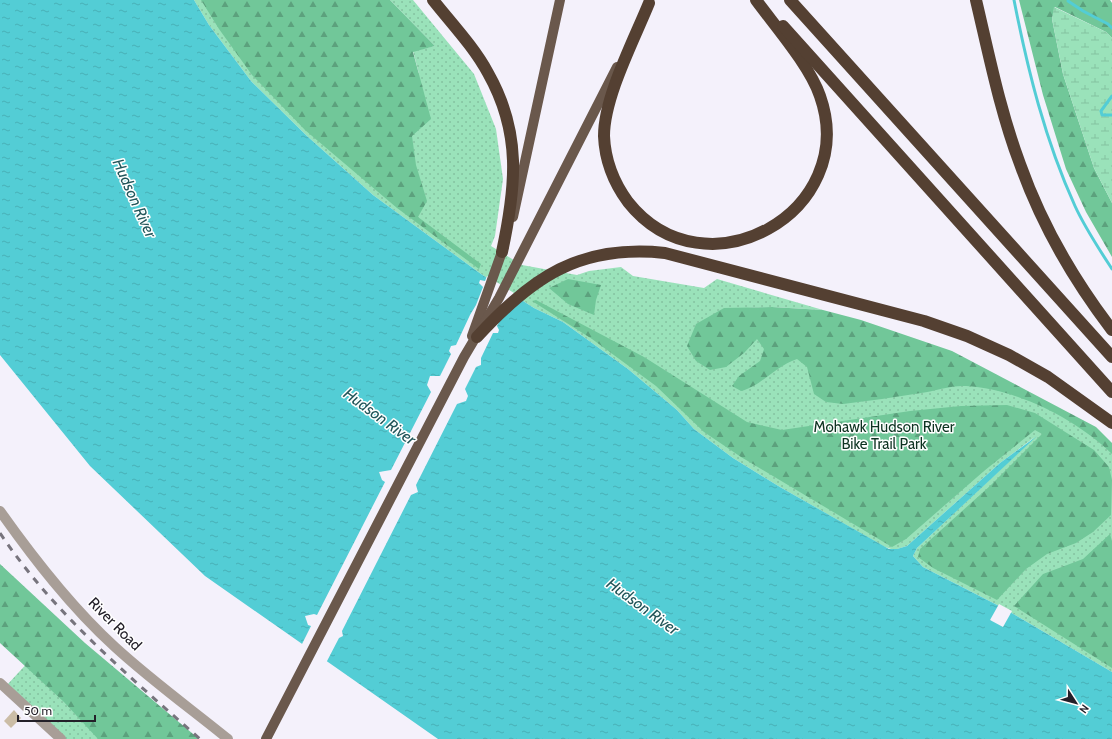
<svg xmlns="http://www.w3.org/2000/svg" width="1112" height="739" viewBox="0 0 1112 739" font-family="Cabin,sans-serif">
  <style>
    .green { fill: url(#green-dots) }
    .forest { fill: url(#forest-firs) }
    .wetland { fill: url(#wetland-marsh) }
    .water { fill: url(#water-ripples) }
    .pier { fill: #f4f1fb }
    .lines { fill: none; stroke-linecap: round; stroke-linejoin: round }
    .stream { stroke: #53cdd5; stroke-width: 3 }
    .building { fill: #cbbda6 }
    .minor { stroke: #a89e97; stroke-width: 10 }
    .primary { stroke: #6a584c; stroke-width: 10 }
    .motorway { stroke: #544032; stroke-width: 12 }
    .rail { stroke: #77747d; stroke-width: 3; stroke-dasharray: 7 7; stroke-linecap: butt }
    .labels { text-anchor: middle; stroke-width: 3; stroke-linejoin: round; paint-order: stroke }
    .park-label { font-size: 15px; fill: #0d3321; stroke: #fff }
    .street-label { font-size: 15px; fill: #232029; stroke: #fff }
    .water-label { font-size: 16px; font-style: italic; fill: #22565a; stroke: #fff }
  </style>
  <defs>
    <pattern id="green-dots" width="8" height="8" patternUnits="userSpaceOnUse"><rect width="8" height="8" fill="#9ae2ba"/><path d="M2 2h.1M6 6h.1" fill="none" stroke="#84c2a0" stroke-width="1.8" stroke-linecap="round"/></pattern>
    <pattern id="forest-firs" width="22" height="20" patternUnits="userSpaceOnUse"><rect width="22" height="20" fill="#71c799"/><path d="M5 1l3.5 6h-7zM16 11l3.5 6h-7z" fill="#5ca17d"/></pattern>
    <pattern id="wetland-marsh" width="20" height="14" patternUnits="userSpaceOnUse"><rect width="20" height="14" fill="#9ae2ba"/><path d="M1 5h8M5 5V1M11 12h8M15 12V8" fill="none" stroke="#84c2a0"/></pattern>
    <pattern id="water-ripples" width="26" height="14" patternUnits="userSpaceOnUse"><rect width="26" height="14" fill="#53cdd5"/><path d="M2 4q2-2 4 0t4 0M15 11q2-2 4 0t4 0" fill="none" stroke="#48b0b7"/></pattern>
  </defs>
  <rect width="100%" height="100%" fill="#f4f1fb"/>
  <g class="green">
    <polygon points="194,0 367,0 419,74 413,51 435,46 390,0 413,0 474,74 496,129 503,179 495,236 491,246 522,265 577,275 589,271 621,267 633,276 704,288 717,279 823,310 772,307 747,308 942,351 1096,432 1112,449 1112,672 1005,609 923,567 913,556 917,548 1035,437 1000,463 907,546 894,550 885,547 780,487 733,458 694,429 677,410 628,369 563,322 534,308 481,274 373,195 307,136 251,81 209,25"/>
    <polygon points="31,659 139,739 64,739 7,685"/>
  </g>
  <g class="forest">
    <polygon points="201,0 390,0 435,46 413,52 431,119 412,136 416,165 427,201 418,217 481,264 479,269 397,208 305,130 252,75 219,29"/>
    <polygon points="1019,0 1110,0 1112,3 1112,38 1106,32 1055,7 1052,19 1063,74 1094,168 1112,203 1112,257 1086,212 1066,169 1043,95"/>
    <polygon points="568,279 601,285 596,300 594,315 568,304 549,288"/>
    <polygon points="536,300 644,357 747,422 782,430 910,411 961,406 1007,405 1035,413 1094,450 1109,467 1112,480 1111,515 1093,532 1076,543 1047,554 1026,569 997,600 933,568 918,557 920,549 991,485 1042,434 1035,430 984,471 906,539 892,547 741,457 704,432 656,386 592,339 532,301"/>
    <path d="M772,307L823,310L861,320L952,351L1096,427L1112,443V454C1076,419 1017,389 966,386C952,385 935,391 921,393C895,397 869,401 843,404L826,402L814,394L807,367L797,359C774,367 760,387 741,391L732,386L739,376L760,361L764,349L757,339L744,353L726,367L710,370L696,361L687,346L696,324L724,308Z"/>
    <polygon points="1110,534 1112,541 1112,668 1014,606 1043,574 1083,559"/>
    <polygon points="0,564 85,643 199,739 98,739 64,702 0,643"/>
  </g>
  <polygon class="wetland" points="1054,7 1106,32 1112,38 1112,203 1094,168 1063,74 1052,19"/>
  <polygon class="water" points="0,0 194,0 209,25 251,81 307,136 373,195 481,274 534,308 563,322 628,369 677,410 694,429 733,458 780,487 889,549 897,549 907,546 1000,463 1037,436 917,548 913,556 923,567 1005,609 1112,672 1112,739 438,739 205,576 90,466 0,355"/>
  <g class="pier">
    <polygon points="487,276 514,293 497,326 499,330 498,333 493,333 481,358 481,365 476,367 465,389 468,396 466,401 457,404 416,485 418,492 411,495 342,631 343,636 339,638 326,663 301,646 311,626 308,625 305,616 314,614 317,615 385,482 382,480 379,472 391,470 431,392 427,385 430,376 440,376 451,354 449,351 451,346 456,345 470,315 476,305 483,287 479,283 480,280 485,281"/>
    <polygon points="999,604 1012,611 1003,627 990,620"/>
  </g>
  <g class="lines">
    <g class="stream">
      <path d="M1014,0C1028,71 1045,140 1075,206C1085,228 1099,249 1112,269"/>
      <polyline points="1068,1 1083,11 1108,24 1112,28"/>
      <polyline points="1112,96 1101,111 1102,115 1112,115"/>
    </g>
  </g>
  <polygon class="building" points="14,710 21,718 11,728 4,721"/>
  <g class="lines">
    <g class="minor">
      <path d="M0,511C34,559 71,607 115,647C151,680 191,709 228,739"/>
      <polyline points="0,683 61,739"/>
    </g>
    <g class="primary">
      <polyline points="513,217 560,0"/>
      <polyline points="472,336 504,246"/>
      <polyline points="266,739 464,357 499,298 617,67"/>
    </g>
    <g class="motorway">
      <path d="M433,0C452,24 474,47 488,73C522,133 516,187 502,252"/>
      <polyline points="790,0 1112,357"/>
      <path d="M976,0C989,55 1000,111 1020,164C1041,223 1073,279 1112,330"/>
      <path d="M649,3C634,40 604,97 604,136C605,160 614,183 628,202C705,299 861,212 820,96C810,66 775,26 756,0"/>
      <polyline points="783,26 1112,392"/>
      <path d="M477,337C532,277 580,244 665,253L924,321L967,336L1009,355L1048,377L1112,423"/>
    </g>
    <path class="rail" d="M0,533C54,614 128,675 200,739"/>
  </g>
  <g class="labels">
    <g class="park-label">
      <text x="884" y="432">Mohawk Hudson River<tspan x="884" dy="17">Bike Trail Park</tspan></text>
    </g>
    <g class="street-label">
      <text transform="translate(115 624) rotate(45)" y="5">River Road</text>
    </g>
    <g class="water-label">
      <text transform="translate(135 198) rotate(66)" y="6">Hudson River</text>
      <text transform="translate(380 416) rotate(36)" y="6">Hudson River</text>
      <text transform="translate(643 606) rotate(36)" y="6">Hudson River</text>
    </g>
  </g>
  <g transform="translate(1076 703) rotate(126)" stroke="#ffffff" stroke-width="3" paint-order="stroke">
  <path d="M0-3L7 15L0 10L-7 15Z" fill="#232029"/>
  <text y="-6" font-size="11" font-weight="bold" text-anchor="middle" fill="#232029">N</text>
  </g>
  <path d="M18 715v6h77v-6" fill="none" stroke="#232029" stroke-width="2"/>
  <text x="24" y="715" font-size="12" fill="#232029" stroke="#ffffff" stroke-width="3" paint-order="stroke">50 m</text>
</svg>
